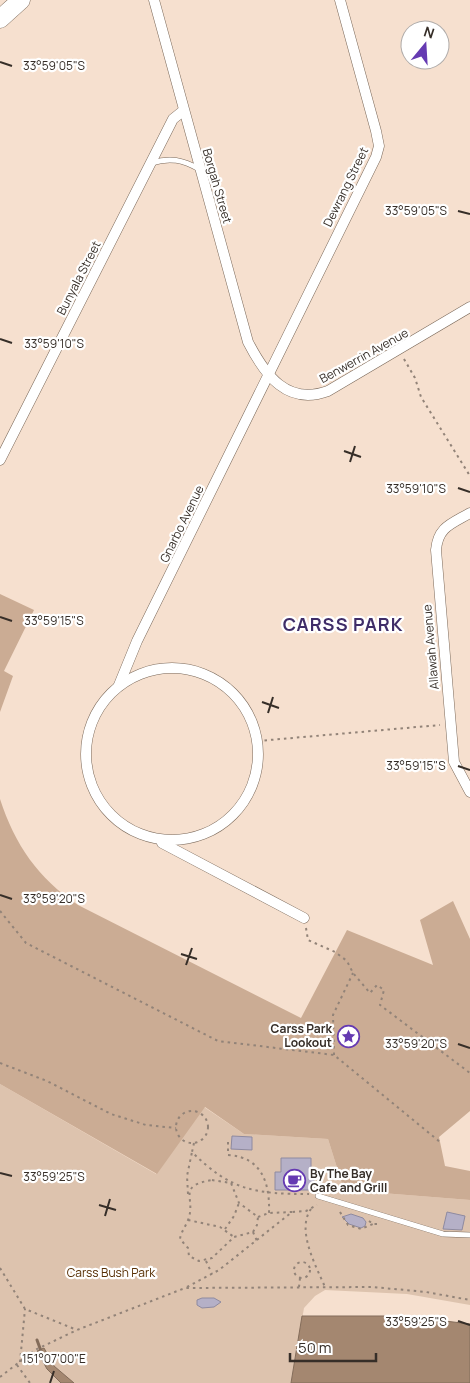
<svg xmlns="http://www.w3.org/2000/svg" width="470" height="1383" viewBox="0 0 470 1383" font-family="Manrope,sans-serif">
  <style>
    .green { fill: #ddc3ae }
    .forest { fill: #cbac94 }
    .water { fill: #a48770; stroke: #836c5a }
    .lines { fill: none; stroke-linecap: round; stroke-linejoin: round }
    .stream { stroke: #836c5a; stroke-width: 3 }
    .building { fill: #b5b0c7; stroke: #8e8aa0 }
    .lane-casing { stroke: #7b695a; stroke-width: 6 }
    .street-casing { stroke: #7b695a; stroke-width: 11 }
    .highway-casing { stroke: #7b695a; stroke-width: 19 }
    .path { stroke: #928378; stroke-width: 2; stroke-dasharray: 2.5 4; stroke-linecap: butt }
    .lane { stroke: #fff; stroke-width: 5 }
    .street { stroke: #fff; stroke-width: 10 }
    .highway { stroke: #fff; stroke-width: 18 }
    .ticks { fill: none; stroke: #362e28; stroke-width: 2 }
    .labels { text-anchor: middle; stroke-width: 4.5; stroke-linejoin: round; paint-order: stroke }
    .street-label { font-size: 12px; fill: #362e28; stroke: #fff }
    .poi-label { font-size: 12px; font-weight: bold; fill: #362e28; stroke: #fff; text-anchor: end }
    .park-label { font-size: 12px; fill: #572f04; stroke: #fff }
    .district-label { font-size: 18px; font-weight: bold; letter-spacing: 1px; fill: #3f2d68; stroke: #fff }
    .ticks-label { font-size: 12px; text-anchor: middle; fill: #362e28; stroke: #fff; stroke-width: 4.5; stroke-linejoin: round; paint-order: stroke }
  </style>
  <rect width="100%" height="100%" fill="#f6e0cf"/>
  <polygon class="green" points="0,1084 156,1174 204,1107 244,1134 328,1139 344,1190 470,1200 470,1305 407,1294 325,1290 315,1296 304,1308 291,1383 0,1383"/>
  <g class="forest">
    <polygon points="0,594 34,610 4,671 13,676 0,712"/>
    <path d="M0,799C15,845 38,878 78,905L301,1018L347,930L433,965L420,920L453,901L470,939V1111L439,1137L445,1166L470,1171V1200L344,1190L328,1139L244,1134L205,1107L157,1174L0,1084Z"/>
  </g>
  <g class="water">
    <polygon points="302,1316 403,1316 470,1324 470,1383 291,1383"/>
    <polygon points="44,1348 54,1366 74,1383 61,1383 47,1369 37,1351"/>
  </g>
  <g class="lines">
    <polyline class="stream" points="37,1340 41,1351"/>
  </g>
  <g class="building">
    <polygon points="232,1136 252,1137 252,1150 231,1149"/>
    <polygon points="281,1158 311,1158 311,1170 314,1170 314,1190 275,1190 275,1172 281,1172"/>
    <polygon points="447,1212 465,1216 462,1230 443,1229"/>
    <polygon points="351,1214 363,1218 366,1222 365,1226 361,1228 349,1224 342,1217"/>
    <polygon points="202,1298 214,1298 221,1302 214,1307 202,1308 197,1305 197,1300"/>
  </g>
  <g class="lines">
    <defs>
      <g id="lane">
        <path d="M152,163C170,157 183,160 199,169"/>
        <polyline points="318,1196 443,1234 470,1235"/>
      </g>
      <g id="street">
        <path d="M154,0L248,342C265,375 287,406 328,391L470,307"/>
        <polyline points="0,460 173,119 183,111"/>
        <path d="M470,513C451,524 438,527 436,550L454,762L470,792"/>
        <circle cx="172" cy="754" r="86"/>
        <polyline points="119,685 137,641 376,157 379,146 376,131 340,0"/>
        <polyline points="162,843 304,918"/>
      </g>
      <polyline id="highway" points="0,19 21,0"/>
    </defs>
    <use href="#lane" class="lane-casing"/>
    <use href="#street" class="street-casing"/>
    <use href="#highway" class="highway-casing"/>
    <g class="path">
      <polyline points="404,359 415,378 421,397 470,476"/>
      <polyline points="258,741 440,725"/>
      <polyline points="0,911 26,943 218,1041 334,1055 440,1142"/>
      <polyline points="306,928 308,940 335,952 347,961 353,973 370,993 377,985 384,990 380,1005 470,1073"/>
      <polyline points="334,1055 333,1015 353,973"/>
      <polyline points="0,1063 47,1081 111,1114 146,1125 176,1128"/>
      <circle cx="192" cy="1127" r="16"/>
      <path d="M228,1142V1155C263,1157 270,1185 269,1213"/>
      <path d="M194,1143L192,1152C231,1191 256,1194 309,1194"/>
      <path d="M212,1180L231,1183L239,1203L258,1217L257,1225L253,1232L234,1237L212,1258L199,1261L189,1256L188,1248L180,1239C181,1231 187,1225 189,1217C195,1197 177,1186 212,1180Z"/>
      <polyline points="188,1194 187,1176 192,1152"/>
      <path d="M311,1209C296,1230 316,1266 325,1287"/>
      <polyline points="340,1212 348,1225 361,1229 373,1224"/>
      <polyline points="258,1217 269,1213 292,1212"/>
      <polyline points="188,1220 220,1227 234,1237"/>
      <polyline points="369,1221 373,1224 378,1224"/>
      <polyline points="225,1229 234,1216 239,1203"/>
      <polyline points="253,1232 257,1241"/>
      <polyline points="206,1261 212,1274"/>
      <circle cx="302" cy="1270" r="8"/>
      <polyline points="0,1268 25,1309 77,1330"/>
      <polyline points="187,1287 219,1270 292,1212 306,1211 317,1205"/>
      <polyline points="299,1287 300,1278"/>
      <polyline points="20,1362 25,1309"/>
      <polyline points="17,1365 30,1383"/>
      <polyline points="0,1377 35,1350 77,1330 185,1288 373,1287 426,1292 470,1300"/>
    </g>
    <use href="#lane" class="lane"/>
    <use href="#street" class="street"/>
    <use href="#highway" class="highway"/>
  </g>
  <path class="ticks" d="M0,62L12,66M458,211L470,214M0,339L12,343M344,451L361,457M350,462L355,446M458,488L470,492M0,617L12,621M262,702L279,708M268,713L273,697M458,766L470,770M0,895L12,899M181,954L197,959M186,965L192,948M458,1044L470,1048M0,1173L12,1176M99,1205L116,1210M105,1216L110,1199M458,1321L470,1325M50,1383L54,1371"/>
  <defs>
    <symbol id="sight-ring" viewBox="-11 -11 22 22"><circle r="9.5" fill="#fff" stroke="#653ab2" stroke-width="1.5"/><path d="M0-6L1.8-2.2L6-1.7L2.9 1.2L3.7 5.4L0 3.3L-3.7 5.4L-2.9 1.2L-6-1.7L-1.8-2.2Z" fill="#653ab2"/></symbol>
    <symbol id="cafe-ring" viewBox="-11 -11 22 22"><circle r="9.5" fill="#fff" stroke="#653ab2" stroke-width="1.5"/><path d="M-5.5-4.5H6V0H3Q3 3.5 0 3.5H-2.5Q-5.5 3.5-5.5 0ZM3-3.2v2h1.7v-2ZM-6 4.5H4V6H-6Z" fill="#653ab2"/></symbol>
  </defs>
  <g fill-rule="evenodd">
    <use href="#sight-ring" x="336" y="1024" width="25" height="25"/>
    <use href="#cafe-ring" x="282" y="1168" width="25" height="25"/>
  </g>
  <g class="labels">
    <g class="street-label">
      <text transform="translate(217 186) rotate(74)" y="4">Borgah Street</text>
      <text transform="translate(346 187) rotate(-64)" y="4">Dewrang Street</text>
      <text transform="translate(79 278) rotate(-63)" y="4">Bunyala Street</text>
      <text transform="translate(364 356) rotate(-29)" y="4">Benwerrin Avenue</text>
      <text transform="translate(182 524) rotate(-64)" y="4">Gnarbo Avenue</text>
      <text transform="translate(431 647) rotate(-95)" y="4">Allawah Avenue</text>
    </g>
    <g class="poi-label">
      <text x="332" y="1033">Carss Park<tspan x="332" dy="14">Lookout</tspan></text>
      <text x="310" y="1178" text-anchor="start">By The Bay<tspan x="310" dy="14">Cafe and Grill</tspan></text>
    </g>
    <g class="park-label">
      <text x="111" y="1277">Carss Bush Park</text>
    </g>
    <g class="district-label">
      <text x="343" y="631">CARSS PARK</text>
    </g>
  </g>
  <g class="ticks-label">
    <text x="54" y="70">33°59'05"S</text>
    <text x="416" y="215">33°59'05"S</text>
    <text x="54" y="348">33°59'10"S</text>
    <text x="416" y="493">33°59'10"S</text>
    <text x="54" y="625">33°59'15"S</text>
    <text x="416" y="770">33°59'15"S</text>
    <text x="54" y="903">33°59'20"S</text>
    <text x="416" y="1048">33°59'20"S</text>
    <text x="54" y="1181">33°59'25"S</text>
    <text x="416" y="1326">33°59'25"S</text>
    <text x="54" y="1363">151°07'00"E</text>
  </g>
  <g transform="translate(425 45) rotate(18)"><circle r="24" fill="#ffffff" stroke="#afaba9"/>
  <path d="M0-4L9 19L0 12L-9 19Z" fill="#653ab2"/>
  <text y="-8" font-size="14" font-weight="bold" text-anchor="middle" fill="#362e28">N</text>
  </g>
  <path d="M290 1353v8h86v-8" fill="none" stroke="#362e28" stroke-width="2.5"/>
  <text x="298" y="1353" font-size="15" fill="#362e28" stroke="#ffffff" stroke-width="4" paint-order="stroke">50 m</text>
</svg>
